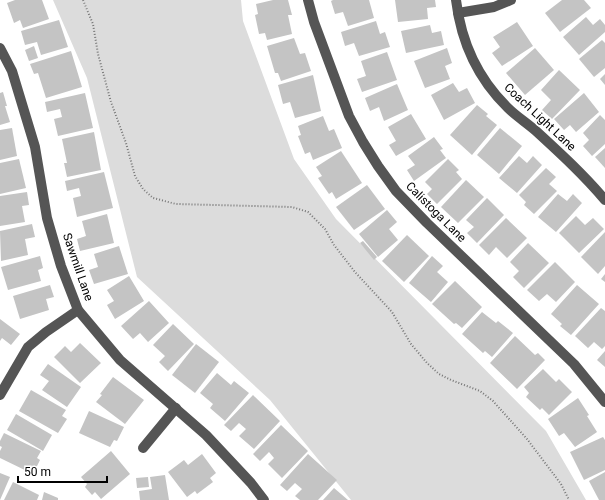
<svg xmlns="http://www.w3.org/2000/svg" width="605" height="500" viewBox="0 0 605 500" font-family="Roboto,sans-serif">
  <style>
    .green { fill: #dcdcdc }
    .building { fill: #c4c4c4 }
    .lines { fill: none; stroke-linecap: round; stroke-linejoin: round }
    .path { stroke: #777; stroke-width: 2; stroke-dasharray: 1 2; stroke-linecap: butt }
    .minor { stroke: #555; stroke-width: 10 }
    .labels { text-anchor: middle; stroke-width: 3.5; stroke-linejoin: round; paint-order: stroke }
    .street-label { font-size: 12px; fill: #000; stroke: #fff }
  </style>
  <rect width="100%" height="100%" fill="#fff"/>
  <polygon class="green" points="53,0 241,0 243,21 294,159 336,219 546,431 586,500 351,500 270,400 137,277 87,78"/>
  <g class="building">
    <polygon points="15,0 42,0 49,19 23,28 20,20 14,23 7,3"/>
    <polygon points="273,0 288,0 292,15 288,15 292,34 267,40 265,33 259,34 255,15 258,14 256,4"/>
    <polygon points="333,0 369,0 374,18 348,26 343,12 335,14 331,1"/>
    <polygon points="395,0 435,0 436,7 427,8 428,19 398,22"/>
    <polygon points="562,0 584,0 591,8 560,32 545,13"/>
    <polygon points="586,17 593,25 600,19 605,25 605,32 579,55 563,37"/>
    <polygon points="59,20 68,47 41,55 37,42 25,45 21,31"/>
    <polygon points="376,21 380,34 385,32 390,47 359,56 354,43 345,46 341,32"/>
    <polygon points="517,22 533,46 502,66 492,53 500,47 493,37"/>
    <polygon points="430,25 432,33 441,31 444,45 406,53 401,31"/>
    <polygon points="294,38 300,54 305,53 311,71 281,81 278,73 275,73 267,46"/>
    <polygon points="602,40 605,43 605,68 594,77 579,59"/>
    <polygon points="34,46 38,58 29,61 25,50"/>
    <polygon points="447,48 452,63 445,66 450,79 425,88 414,61"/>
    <polygon points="535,48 554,70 525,95 506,73"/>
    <polygon points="71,51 82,87 46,98 38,73 34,74 30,64"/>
    <polygon points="387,52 397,80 362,92 357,79 366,76 361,61"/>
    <polygon points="559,70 580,90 552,119 542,110 551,100 541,90"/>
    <polygon points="605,74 605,85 600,79"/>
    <polygon points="313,75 321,111 295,118 290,102 283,104 278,85"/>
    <polygon points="453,83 459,92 467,88 475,103 444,120 431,95"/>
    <polygon points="397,84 408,110 384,121 379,107 370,111 365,98"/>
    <polygon points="3,92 7,106 5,106 10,122 0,125 0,93"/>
    <polygon points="85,93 93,128 58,136 54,119 62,117 60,109 47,112 45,102"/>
    <polygon points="584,93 599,112 576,132 570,125 564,130 554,119"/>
    <polygon points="477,105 488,114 486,116 497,125 472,155 450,135"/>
    <polygon points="411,114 426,139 396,156 389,145 396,141 388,127"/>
    <polygon points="600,115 605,120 605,144 592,156 583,146 589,140 583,133"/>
    <polygon points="323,116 329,131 334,129 342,148 313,160 310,152 305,154 298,136 301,135 298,126"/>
    <polygon points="12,128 17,156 0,160 0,130"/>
    <polygon points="500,128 522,146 499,174 477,155"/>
    <polygon points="94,132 101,170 67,177 64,163 67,163 62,139"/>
    <polygon points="434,137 443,149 440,150 446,158 414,181 407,170 415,165 408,156"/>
    <polygon points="605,148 605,168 595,157"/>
    <polygon points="341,151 362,183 336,199 332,192 329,194 318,178 322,176 316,167"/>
    <polygon points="519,156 527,163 533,156 542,165 517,193 499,178"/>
    <polygon points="19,159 26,188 0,194 0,163"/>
    <polygon points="448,159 459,170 456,172 462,179 437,204 427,194 432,189 425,182"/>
    <polygon points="546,168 556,177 549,184 557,191 534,214 524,205 526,202 519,195"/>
    <polygon points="104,172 113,208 77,217 73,198 81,196 79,188 67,191 65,181"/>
    <polygon points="466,180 484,197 458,223 441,207"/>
    <polygon points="367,185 385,209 354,230 336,207"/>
    <polygon points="27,192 29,205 22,206 25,222 0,226 0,196"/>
    <polygon points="558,194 567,201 573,194 582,203 556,232 538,217"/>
    <polygon points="487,198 504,215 477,243 467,233 474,227 466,220"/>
    <polygon points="387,210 397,222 389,229 398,240 378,257 359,234"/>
    <polygon points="107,214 114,243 80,251 77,239 86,236 82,221"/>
    <polygon points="576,216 585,225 593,218 604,229 579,253 559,233"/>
    <polygon points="506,218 527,238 507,258 496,247 489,255 479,245"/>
    <polygon points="32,224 35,237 25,239 28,255 1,261 0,231"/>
    <polygon points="605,232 605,266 598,274 581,257"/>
    <polygon points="407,235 429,256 404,282 382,261"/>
    <polygon points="363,241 377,257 374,260 360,243"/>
    <polygon points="528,243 549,263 524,288 513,277 519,271 510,262"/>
    <polygon points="119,246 128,274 94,284 89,270 98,267 94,254"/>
    <polygon points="40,256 43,268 38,270 41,281 8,290 1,267"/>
    <polygon points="432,256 443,266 437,272 448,282 431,302 409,283"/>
    <polygon points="555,262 575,282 556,302 547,294 539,301 527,290"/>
    <polygon points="605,274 605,282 601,279"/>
    <polygon points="129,276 144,301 115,319 107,305 114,301 107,290"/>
    <polygon points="455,281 482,307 462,328 456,323 454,324 432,304"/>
    <polygon points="50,285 54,297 46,299 49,310 20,319 13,296"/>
    <polygon points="577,285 599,304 571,335 560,326 562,324 551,314"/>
    <polygon points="149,301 169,323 148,342 140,333 133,339 121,326"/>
    <polygon points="601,308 605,311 605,346 602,349 594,342 588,348 575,336"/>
    <polygon points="482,312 496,323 498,321 513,333 492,357 485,351 483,353 462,334"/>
    <polygon points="0,319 20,334 11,345 2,338 0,341"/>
    <polygon points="173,324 194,344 168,371 159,362 165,356 153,345"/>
    <polygon points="515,336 535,355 538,353 545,360 517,389 490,363"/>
    <polygon points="80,343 101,363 80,383 54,357 65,346 71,352"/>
    <polygon points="196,344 219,362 195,393 172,375"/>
    <polygon points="605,351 605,367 597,360"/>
    <polygon points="48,364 81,387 67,407 42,390 49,381 40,375"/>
    <polygon points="543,369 556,382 559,379 572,392 549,415 542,408 540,410 526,397 529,393 524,387"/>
    <polygon points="217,373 231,385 234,381 249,393 225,421 210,408 213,404 200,393"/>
    <polygon points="113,377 144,400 125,424 96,402 102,395 100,394"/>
    <polygon points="31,390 66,410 62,416 67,419 58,433 19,411"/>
    <polygon points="253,395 280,421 254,449 239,436 246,429 239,423 231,431 224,425"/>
    <polygon points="578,398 589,415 587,416 597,432 575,447 564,433 559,436 548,419"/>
    <polygon points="89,411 124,427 117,441 114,440 110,447 79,433"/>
    <polygon points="16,414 52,435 43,451 7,430"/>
    <polygon points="281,425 308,451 282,478 268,464 274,458 269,452 260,461 253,454"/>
    <polygon points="4,433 41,451 37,458 40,460 33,474 0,458 0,451 2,447 0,446 0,441"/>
    <polygon points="603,437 605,440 605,470 584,480 570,452"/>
    <polygon points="111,451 130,474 101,499 95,492 92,495 85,487 87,484 81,477"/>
    <polygon points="202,454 216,473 210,478 213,482 197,494 195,491 187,497 168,472 184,460 188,465"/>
    <polygon points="308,454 337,480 318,500 300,500 295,496 302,489 295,483 287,491 280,485"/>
    <polygon points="605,472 605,500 599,500 589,481"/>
    <polygon points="0,473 10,477 0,500"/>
    <polygon points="165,475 169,500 140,500 139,491 152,489 150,477"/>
    <polygon points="148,477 149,487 137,488 136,478"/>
    <polygon points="13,482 39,495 37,500 4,500"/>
    <polygon points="334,488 348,500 323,500"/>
    <polygon points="44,492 58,498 58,500 42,500"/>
  </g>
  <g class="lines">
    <polyline class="path" points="83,0 93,24 98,54 111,102 126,143 135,176 143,189 153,198 176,204 292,207 308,212 325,229 334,245 355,272 392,312 411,344 427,363 439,374 451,380 480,391 493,401 527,439 561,484 569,500"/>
    <g class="minor">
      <polyline points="308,0 314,22 349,116 363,142 378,166 396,191 427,223 574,364 605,402"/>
      <path d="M456,0C461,41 478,79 508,108C516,116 527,123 536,131C560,153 584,175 605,200"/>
      <polyline points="458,13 494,7 511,0"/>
      <polyline points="0,48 12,71 35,147 47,218 61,266 78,310 120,360 206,435 251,483 264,500"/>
      <polyline points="0,395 28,347 46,332 78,310"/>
      <polyline points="143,448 176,408"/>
    </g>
  </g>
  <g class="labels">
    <g class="street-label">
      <text transform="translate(540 117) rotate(43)" y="4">Coach Light Lane</text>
      <text transform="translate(436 212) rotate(45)" y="4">Calistoga Lane</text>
      <text transform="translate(78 267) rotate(71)" y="4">Sawmill Lane</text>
    </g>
  </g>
  <path d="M18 476v6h89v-6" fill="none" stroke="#000000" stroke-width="2"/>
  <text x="24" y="476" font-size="12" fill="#000000" stroke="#ffffff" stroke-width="3" paint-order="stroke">50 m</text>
</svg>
